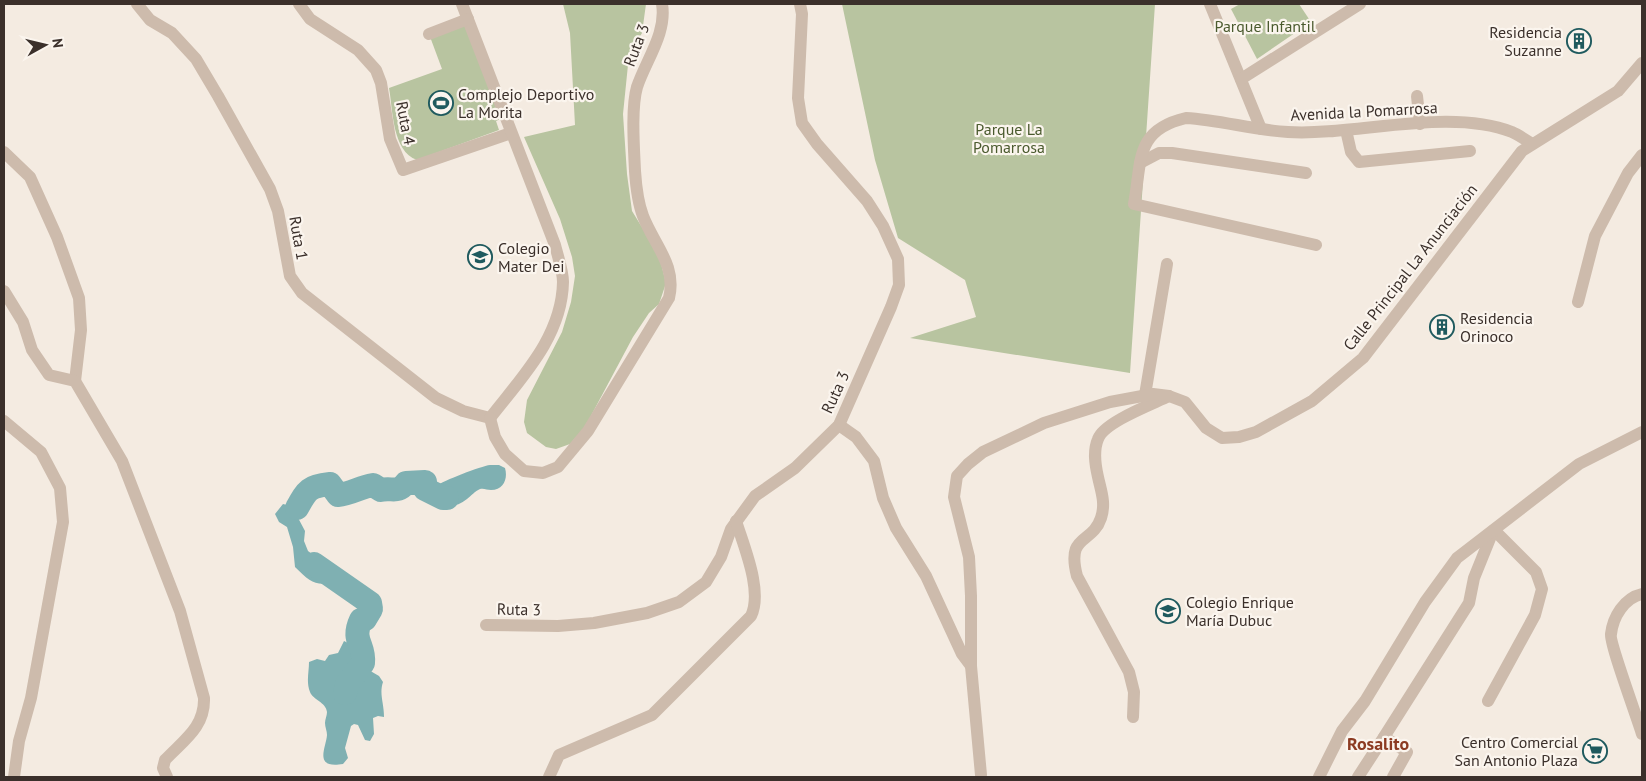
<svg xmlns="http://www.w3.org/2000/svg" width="1646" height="781" viewBox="0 0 1646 781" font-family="'PT Sans',sans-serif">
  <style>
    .green { fill: #b8c4a0 }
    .water { fill: #7fb0b2 }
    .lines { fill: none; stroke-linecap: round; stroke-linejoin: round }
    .river { stroke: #7fb0b2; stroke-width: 24 }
    .minor { stroke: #cdbbac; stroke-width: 12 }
    .labels { text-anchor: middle; stroke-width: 4.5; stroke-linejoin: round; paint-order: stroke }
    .park-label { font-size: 16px; fill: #4a5a2e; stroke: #fbf5ee }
    .poi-label { font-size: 16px; fill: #3b302b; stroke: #fbf5ee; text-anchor: start }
    .street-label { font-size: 16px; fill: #3b302b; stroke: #fbf5ee }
    .neighbourhood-label { font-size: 18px; font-weight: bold; fill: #8c3b22; stroke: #fbf5ee }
  </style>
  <rect width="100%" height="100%" fill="#f4ebe1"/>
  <g class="green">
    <polygon points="563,4 646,4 642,33 629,55 623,114 627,174 632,211 659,255 666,283 659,304 649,313 633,337 585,427 570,444 556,449 546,447 527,433 524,422 527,400 562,332 571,302 575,276 572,257 560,219 524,137 575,125 570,33"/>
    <polygon points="842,4 1155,4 1130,373 910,338 976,317 965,280 898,238 875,160"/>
    <polygon points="1240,4 1299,4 1311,22 1257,59 1231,9"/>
    <path d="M468,19L505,117L496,121L499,130L417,160C392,151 393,110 389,88L442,69L429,34Z"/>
  </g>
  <g class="water">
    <path d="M490,465H499L505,468C508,478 504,490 491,490C487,490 484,488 480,489C475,491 471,496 467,499C451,512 436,505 425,489V482L436,486C443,481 481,466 490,465Z"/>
    <path d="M309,482H314L318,489L315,493L309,496L304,508L296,514L305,531L304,541L308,551L337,573L341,581C316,587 312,584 295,567L293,547L287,527L279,522L275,514L283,504L291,506C298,502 298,496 298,489Z"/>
    <path d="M344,641L348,643L355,662L379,676L383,682C379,694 384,703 384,717L378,716L373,718L374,734L370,741L365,740L358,725L354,724L351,726L345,748L348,758L343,764C313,769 326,748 327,735C327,731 325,727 325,723C325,719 327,716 327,712C326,702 313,700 310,692C306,682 309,672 309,662L317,659L325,661L329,655L338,653Z"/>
  </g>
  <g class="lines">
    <g class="river">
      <path d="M297,508C307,490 309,486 330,484L338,495C351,494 360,487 373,485L381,490C392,487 397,494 406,483L425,482V489L443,498H447"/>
      <path d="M314,564L370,603L371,609L365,619L361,620C351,641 365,644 363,663L347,684L345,693"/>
    </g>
    <g class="minor">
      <polyline points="137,4 150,20 172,33 196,59 218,96 270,189 278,211 290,276 302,293 436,398 463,411 490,418"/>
      <polyline points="299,4 310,19 358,50 376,70 381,83 390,139 403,170 511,133"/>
      <path d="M462,4L555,245C558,257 563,271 563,282C562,337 521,378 490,418"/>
      <polyline points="1210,4 1261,129"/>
      <polyline points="429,34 468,19"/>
      <polyline points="1241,79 1360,4"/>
      <polyline points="1417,96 1420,124"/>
      <polyline points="1346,130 1351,152 1359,162 1470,151"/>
      <polyline points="4,152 30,177 57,237 79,298 81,330 75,381"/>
      <polyline points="1140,163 1159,153 1172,153 1306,173"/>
      <path d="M1316,245L1134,204C1142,162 1134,130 1186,118C1220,120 1254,130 1288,132C1356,136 1448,107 1512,132C1519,135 1526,140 1532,144"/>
      <path d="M4,291L23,322L32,350L49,375L75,381L122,461L180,611L204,698C205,727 184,740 165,760L163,768L167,777"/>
      <polyline points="1578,302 1595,236 1628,173 1642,155"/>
      <polyline points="1145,395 1167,264"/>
      <path d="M490,418L495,437L505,454L524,471L543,473L558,467L588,431L669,298C677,265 654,245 643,216C638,203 636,186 635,171C634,148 631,108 637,87C646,60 667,33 662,4"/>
      <polyline points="4,421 41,452 60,488 63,522 31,698 19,741 14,777"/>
      <polyline points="839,425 856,437 874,461 883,498 896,528 926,576 962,654 971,666"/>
      <path d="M1642,594C1624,598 1613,617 1611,634C1609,642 1638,720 1642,734"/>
      <polyline points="486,625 558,626 594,623 647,613 679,602 706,582 721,557 731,529 755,496 795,468 839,425 891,307 899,285 898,259 883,226 867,201 817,144 802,123 798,98 802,14 800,4"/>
      <polyline points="1488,701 1535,615 1542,589 1536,572 1494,530"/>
      <path d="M1133,717L1134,692L1129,672L1077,576C1066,533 1092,545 1101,518C1106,503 1101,491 1098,477C1095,464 1093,451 1098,439C1104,422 1153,404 1169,396"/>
      <polyline points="1384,737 1469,603 1474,578 1493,531"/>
      <polyline points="981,775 971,666 971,596 969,557 954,497 957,476 968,464 983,452 1044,423 1110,402 1153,394 1169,396 1185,402 1206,428 1222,438 1239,437 1256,432 1312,401 1363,358 1522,151 1618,91 1642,63"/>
      <path d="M549,777L559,755L652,715L751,616C763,591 744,547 736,521"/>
      <polyline points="1319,777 1342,731 1365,701 1425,602 1457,558 1579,464 1642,432"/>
      <polyline points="1358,777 1384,737 1407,752 1393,777"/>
    </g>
  </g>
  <defs>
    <symbol id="building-ring" viewBox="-11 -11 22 22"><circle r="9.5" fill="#fbf5ee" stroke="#1f5a5e" stroke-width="1.5"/><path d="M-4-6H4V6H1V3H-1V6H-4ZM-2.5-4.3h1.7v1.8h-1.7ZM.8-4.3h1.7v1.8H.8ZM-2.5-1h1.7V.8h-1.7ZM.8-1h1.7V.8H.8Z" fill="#1f5a5e"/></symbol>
    <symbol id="stadium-ring" viewBox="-11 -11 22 22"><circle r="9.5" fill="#fbf5ee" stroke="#1f5a5e" stroke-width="1.5"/><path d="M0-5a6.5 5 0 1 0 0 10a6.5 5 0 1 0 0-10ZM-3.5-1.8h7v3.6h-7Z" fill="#1f5a5e"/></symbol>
    <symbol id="school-ring" viewBox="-11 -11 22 22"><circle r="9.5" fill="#fbf5ee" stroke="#1f5a5e" stroke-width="1.5"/><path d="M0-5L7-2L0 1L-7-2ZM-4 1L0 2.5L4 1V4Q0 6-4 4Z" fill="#1f5a5e"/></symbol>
    <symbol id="supermarket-ring" viewBox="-11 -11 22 22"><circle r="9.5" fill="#fbf5ee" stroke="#1f5a5e" stroke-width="1.5"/><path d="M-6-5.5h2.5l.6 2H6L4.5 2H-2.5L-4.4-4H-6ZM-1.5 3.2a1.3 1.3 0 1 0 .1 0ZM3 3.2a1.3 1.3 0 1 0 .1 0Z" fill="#1f5a5e"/></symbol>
  </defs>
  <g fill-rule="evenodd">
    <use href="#building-ring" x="1565" y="27" width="28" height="28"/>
    <use href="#stadium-ring" x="427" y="89" width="28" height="28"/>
    <use href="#school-ring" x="466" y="243" width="28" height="28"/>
    <use href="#building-ring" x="1428" y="313" width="28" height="28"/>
    <use href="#school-ring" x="1154" y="597" width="28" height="28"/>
    <use href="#supermarket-ring" x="1581" y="737" width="28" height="28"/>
  </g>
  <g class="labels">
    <g class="park-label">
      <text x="1265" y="32">Parque Infantil</text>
      <text x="1009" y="135">Parque La<tspan x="1009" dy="18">Pomarrosa</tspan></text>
    </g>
    <g class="poi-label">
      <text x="1562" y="38" text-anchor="end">Residencia<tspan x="1562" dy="18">Suzanne</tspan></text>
      <text x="458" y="100">Complejo Deportivo<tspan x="458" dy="18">La Morita</tspan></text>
      <text x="498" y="254">Colegio<tspan x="498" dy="18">Mater Dei</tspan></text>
      <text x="1460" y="324">Residencia<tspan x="1460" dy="18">Orinoco</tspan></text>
      <text x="1186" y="608">Colegio Enrique<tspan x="1186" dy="18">María Dubuc</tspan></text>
      <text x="1578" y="748" text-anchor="end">Centro Comercial<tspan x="1578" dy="18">San Antonio Plaza</tspan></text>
    </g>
    <g class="street-label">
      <text transform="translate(636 45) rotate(-69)" y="6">Ruta 3</text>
      <text transform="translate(1364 111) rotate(-3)" y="6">Avenida la Pomarrosa</text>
      <text transform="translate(406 123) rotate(79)" y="6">Ruta 4</text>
      <text transform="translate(299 238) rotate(80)" y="6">Ruta 1</text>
      <text transform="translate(1410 267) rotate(-52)" y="6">Calle Principal La Anunciación</text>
      <text transform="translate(835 392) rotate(-65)" y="6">Ruta 3</text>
      <text transform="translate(519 609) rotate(1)" y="6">Ruta 3</text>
    </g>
    <g class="neighbourhood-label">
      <text x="1378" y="750">Rosalito</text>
    </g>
  </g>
  <rect width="1646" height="781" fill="none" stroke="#3b302b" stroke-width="10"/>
  <g transform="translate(45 45) rotate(82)" stroke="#fbf5ee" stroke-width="4" paint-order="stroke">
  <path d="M0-4L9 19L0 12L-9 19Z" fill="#3b302b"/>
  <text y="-8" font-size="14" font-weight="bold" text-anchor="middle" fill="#3b302b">N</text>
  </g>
</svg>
